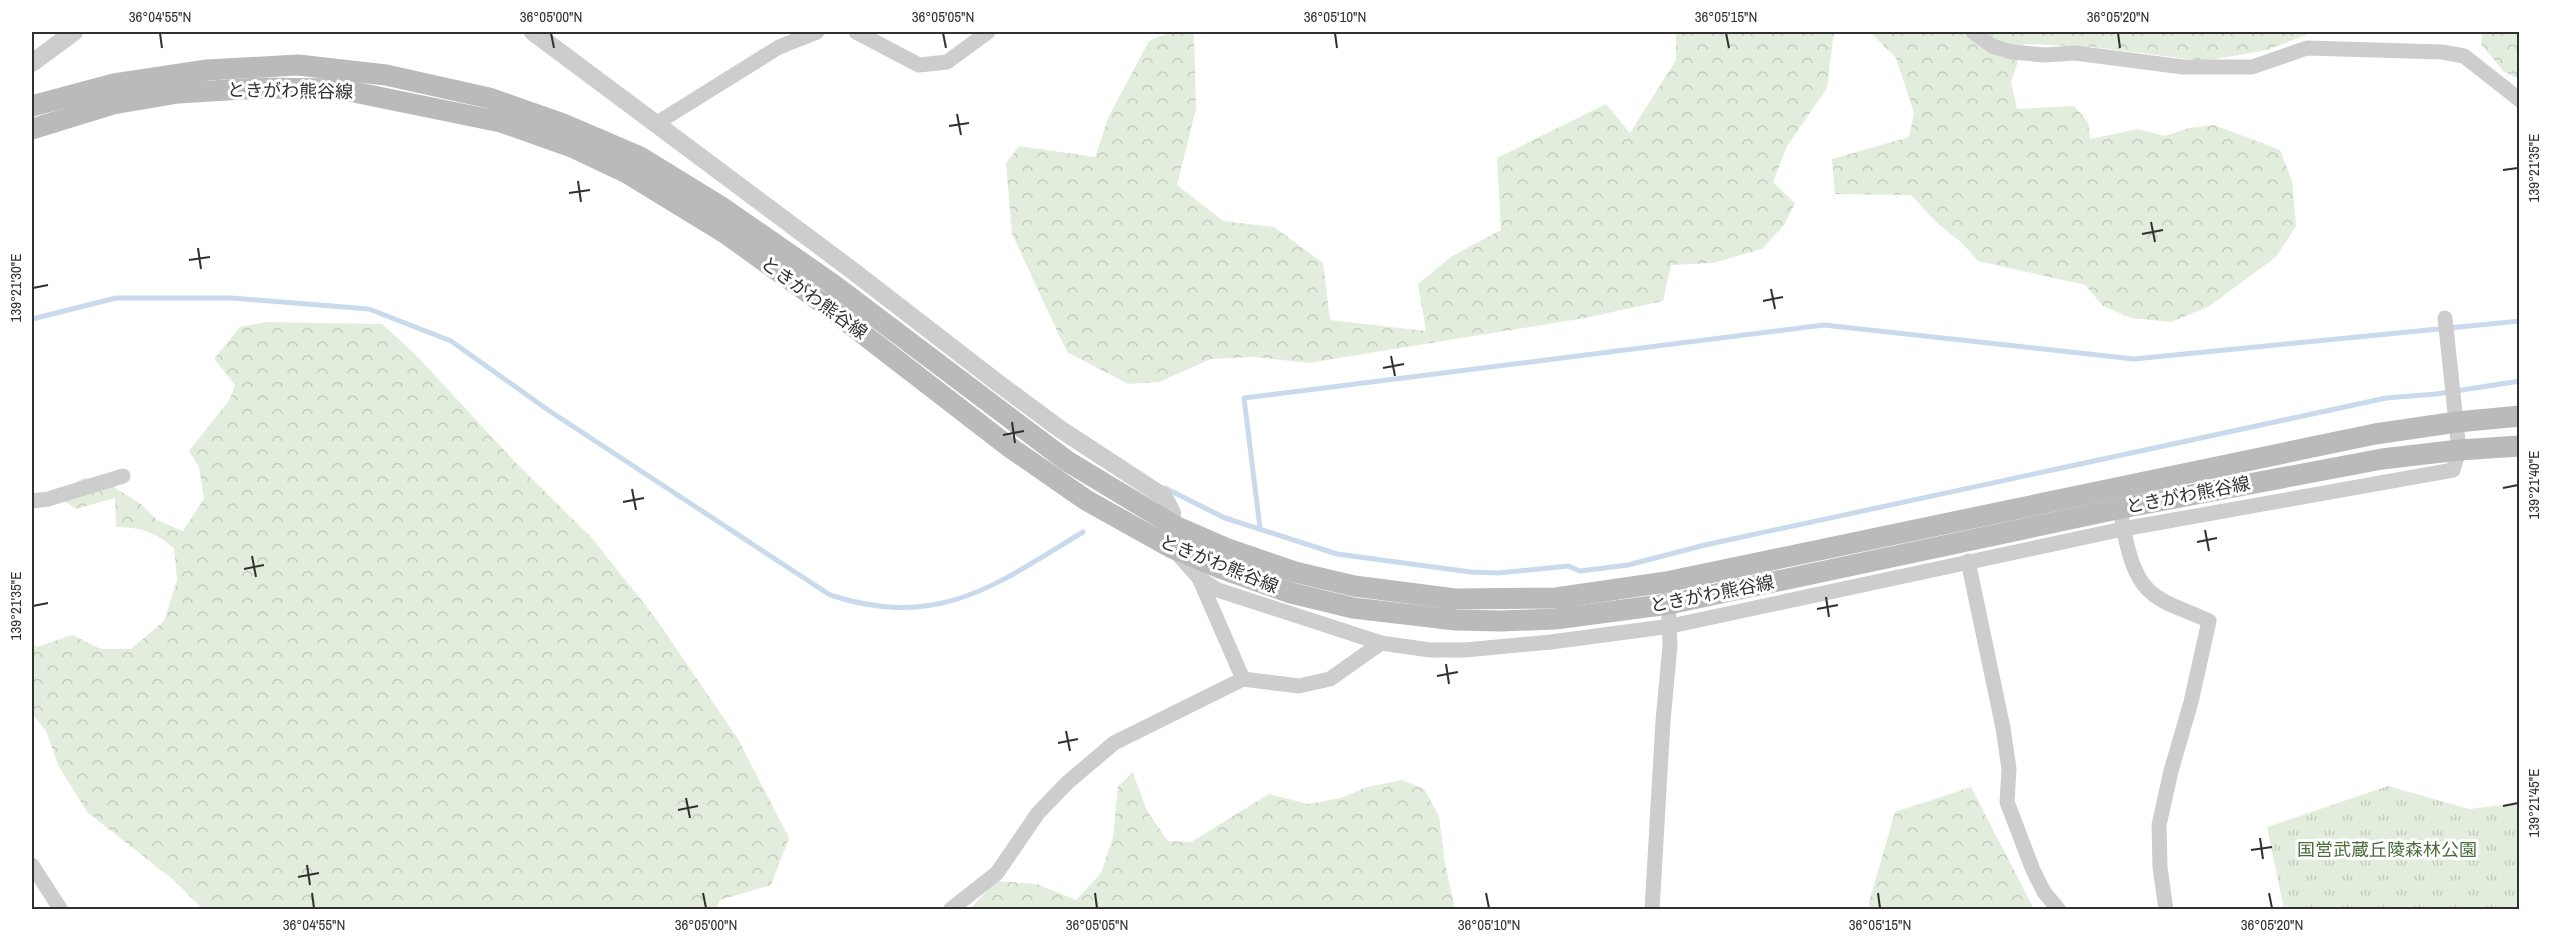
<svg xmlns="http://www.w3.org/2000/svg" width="2551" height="941" viewBox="0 0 2551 941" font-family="'Archivo Narrow','Noto Sans JP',sans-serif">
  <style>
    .forest { fill: url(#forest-crowns) }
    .park { fill: url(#park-tufts) }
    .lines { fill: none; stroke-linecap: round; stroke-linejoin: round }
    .stream { stroke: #c9daed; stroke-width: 5 }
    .minor { stroke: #cdcdcd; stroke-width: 15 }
    .tertiary { stroke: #cdcdcd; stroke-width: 18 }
    .secondary { stroke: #bababa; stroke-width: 21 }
    .ticks { fill: none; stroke: #303030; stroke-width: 2 }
    .labels { text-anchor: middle; stroke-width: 6; stroke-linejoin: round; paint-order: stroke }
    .street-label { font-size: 18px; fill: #303030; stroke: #fff }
    .park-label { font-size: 18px; fill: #4b6d3b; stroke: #fff }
    .neatline { fill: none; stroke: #303030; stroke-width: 2 }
    .ticks-label { font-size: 15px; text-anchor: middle; fill: #303030 }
  </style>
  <defs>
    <pattern id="forest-crowns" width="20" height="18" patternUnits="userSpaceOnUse" patternTransform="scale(1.5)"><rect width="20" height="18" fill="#e3eddd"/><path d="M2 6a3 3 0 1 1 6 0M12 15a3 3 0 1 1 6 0" fill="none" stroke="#c3ccbe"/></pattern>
    <pattern id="park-tufts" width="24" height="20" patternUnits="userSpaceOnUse" patternTransform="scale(1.5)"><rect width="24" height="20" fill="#e3eddd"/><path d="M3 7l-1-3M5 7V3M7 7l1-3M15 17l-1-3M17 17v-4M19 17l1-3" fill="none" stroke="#c3ccbe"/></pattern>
  </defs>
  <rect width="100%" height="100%" fill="#fff"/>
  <g class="forest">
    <polygon points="1170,32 1194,32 1196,109 1177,185 1223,221 1274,227 1323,263 1330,320 1426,331 1418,284 1452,256 1501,230 1497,158 1606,104 1630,133 1676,60 1676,32 1834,32 1827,88 1787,146 1773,182 1795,203 1785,224 1762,249 1713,263 1671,265 1663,301 1585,318 1308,363 1253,357 1211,359 1159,382 1128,384 1067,352 1012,234 1006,163 1019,146 1095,157 1109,116 1149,41"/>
    <polygon points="1870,32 2314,32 2267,50 2204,61 2093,47 2024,44 2011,82 2017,109 2074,106 2088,122 2090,139 2138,129 2165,136 2189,128 2214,125 2280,150 2292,181 2296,226 2276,257 2208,307 2171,322 2131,318 2103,306 2085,285 1978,261 1962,243 1936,222 1911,195 1835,194 1832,159 1909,137 1914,113 1896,58"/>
    <polygon points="2482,32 2519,32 2519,79 2504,72 2481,44"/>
    <path d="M265,322L382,324L415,354L517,464L591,537L654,616L738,739L789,838L771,885L720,900L716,909H203L170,877L87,812L59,767L46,731L32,714V645L37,647L72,635L101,649H131L164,621L177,580L174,548C152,531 144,528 116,527L115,498L76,509L57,496L83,478L106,482L141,504L157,520L183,531L204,499L199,467L189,451L230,399L235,385L214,359L240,327Z"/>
    <polygon points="1133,773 1147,811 1168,841 1191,842 1269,794 1308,804 1341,798 1367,787 1402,780 1424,789 1439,816 1445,864 1455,909 969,910 996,881 1037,884 1076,900 1101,873 1113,837 1118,786"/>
    <polygon points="1971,787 2034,909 1870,909 1869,902 1895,812"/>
  </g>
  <polygon class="park" points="2388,786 2469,809 2519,803 2519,909 2284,909 2267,827"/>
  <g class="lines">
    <g class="stream">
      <path d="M32,319L116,298H231L369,309L451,341L548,410L830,595C939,630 994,586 1083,532"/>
      <polyline points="1165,488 1225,518 1337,554 1471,572 1499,573 1568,566 1580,571 1628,565 1705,545 2386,398 2436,394 2520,381"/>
      <polyline points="1260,528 1244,398 1824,325 2134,359 2520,321"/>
    </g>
    <g class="minor">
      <polyline points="856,32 919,65 947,62 988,32"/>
      <polyline points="1973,32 1992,46 2012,52 2044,55 2075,53 2183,67 2252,67 2307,48 2442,52 2464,56 2520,100"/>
      <polyline points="657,123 779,47 817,32"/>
      <polyline points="32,501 48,499 123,476"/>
      <path d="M2122,520C2123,531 2126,541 2129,552C2142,602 2167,601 2209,621L2191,702L2171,771L2159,825L2160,867L2166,910"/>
      <polyline points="1175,551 1199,578 1218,590 1381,643 1430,650 1465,650 1551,642 1671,626 2123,529 2453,470 2459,450 2445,318"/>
      <polyline points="1968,561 2003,728 2009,769 2007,802 2033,870 2044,892 2059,910"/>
      <polyline points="1243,679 1299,686 1330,679 1381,643"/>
      <polyline points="32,865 61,910"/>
      <polyline points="950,910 997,873 1038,813 1067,783 1114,743 1243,679 1199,578"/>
      <polyline points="1652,910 1663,721 1670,646 1668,594"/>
    </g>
    <g class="tertiary">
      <polyline points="533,32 853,271 998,383 1060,429 1164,497 1172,513 1172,537"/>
      <polyline points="32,63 74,32"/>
    </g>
    <g class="secondary">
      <polyline points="32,106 114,84 207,70 298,65 386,75 489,98 563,124 640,157 723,208 831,283 1067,461 1173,525 1228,549 1295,572 1354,586 1455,599 1556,598 1666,582 2375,434 2457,422 2520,416"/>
      <polyline points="32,129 113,104 178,93 261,88 339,89 501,122 572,147 627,173 725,233 824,304 1008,446 1086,500 1172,548 1220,568 1291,593 1353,608 1456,620 1501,621 1555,619 1669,604 2122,508 2382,459 2459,450 2520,446"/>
    </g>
  </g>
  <path class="ticks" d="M160,33L162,48M551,33L554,48M943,33L946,48M1335,33L1337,48M1726,33L1729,48M2118,33L2120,48M957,114L961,135M949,126L969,123M2503,170L2518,168M578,181L581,202M569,193L590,190M2151,222L2155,242M2142,234L2163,230M198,248L201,269M189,260L210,257M33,288L48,285M1771,289L1775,309M1763,301L1783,297M1391,356L1395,376M1383,368L1404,364M1012,422L1015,443M1003,435L1024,431M2503,488L2518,485M632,489L636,510M623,502L644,498M2205,530L2209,551M2197,542L2217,538M252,556L256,577M244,569L264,565M1826,597L1829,617M33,606L48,603M1817,609L1838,605M1446,664L1449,684M1437,676L1458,672M1066,731L1070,751M1058,743L1078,739M686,798L690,818M2503,806L2518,803M678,810L698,806M2260,838L2263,859M2251,850L2272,847M307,865L310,885M298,877L319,873M312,893L314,908M703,893L706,908M1095,893L1097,908M1486,893L1489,908M1878,893L1880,908M2269,893L2272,908"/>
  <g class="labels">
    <g class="street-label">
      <text transform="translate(290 91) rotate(1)" y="6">ときがわ熊谷線</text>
      <text transform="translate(814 298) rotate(36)" y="6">ときがわ熊谷線</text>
      <text transform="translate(2188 495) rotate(-11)" y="6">ときがわ熊谷線</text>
      <text transform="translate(1219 564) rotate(22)" y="6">ときがわ熊谷線</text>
      <text transform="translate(1712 594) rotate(-11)" y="6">ときがわ熊谷線</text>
    </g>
    <g class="park-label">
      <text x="2387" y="856">国営武蔵丘陵森林公園</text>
    </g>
  </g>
  <rect width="2551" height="941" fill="none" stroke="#ffffff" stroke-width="66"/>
  <rect x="33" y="33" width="2485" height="875" class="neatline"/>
  <g class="ticks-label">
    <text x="160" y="22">36°04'55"N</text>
    <text x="551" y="22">36°05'00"N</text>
    <text x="943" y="22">36°05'05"N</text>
    <text x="1335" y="22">36°05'10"N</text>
    <text x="1726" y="22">36°05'15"N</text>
    <text x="2118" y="22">36°05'20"N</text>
    <text transform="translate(2534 168) rotate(-90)" y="5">139°21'35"E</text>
    <text transform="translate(16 288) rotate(-90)" y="5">139°21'30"E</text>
    <text transform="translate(2534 485) rotate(-90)" y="5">139°21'40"E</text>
    <text transform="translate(16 606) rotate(-90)" y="5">139°21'35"E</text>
    <text transform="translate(2534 803) rotate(-90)" y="5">139°21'45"E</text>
    <text x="314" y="930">36°04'55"N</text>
    <text x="706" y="930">36°05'00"N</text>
    <text x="1097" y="930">36°05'05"N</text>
    <text x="1489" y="930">36°05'10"N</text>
    <text x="1880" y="930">36°05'15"N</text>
    <text x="2272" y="930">36°05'20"N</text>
  </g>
</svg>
